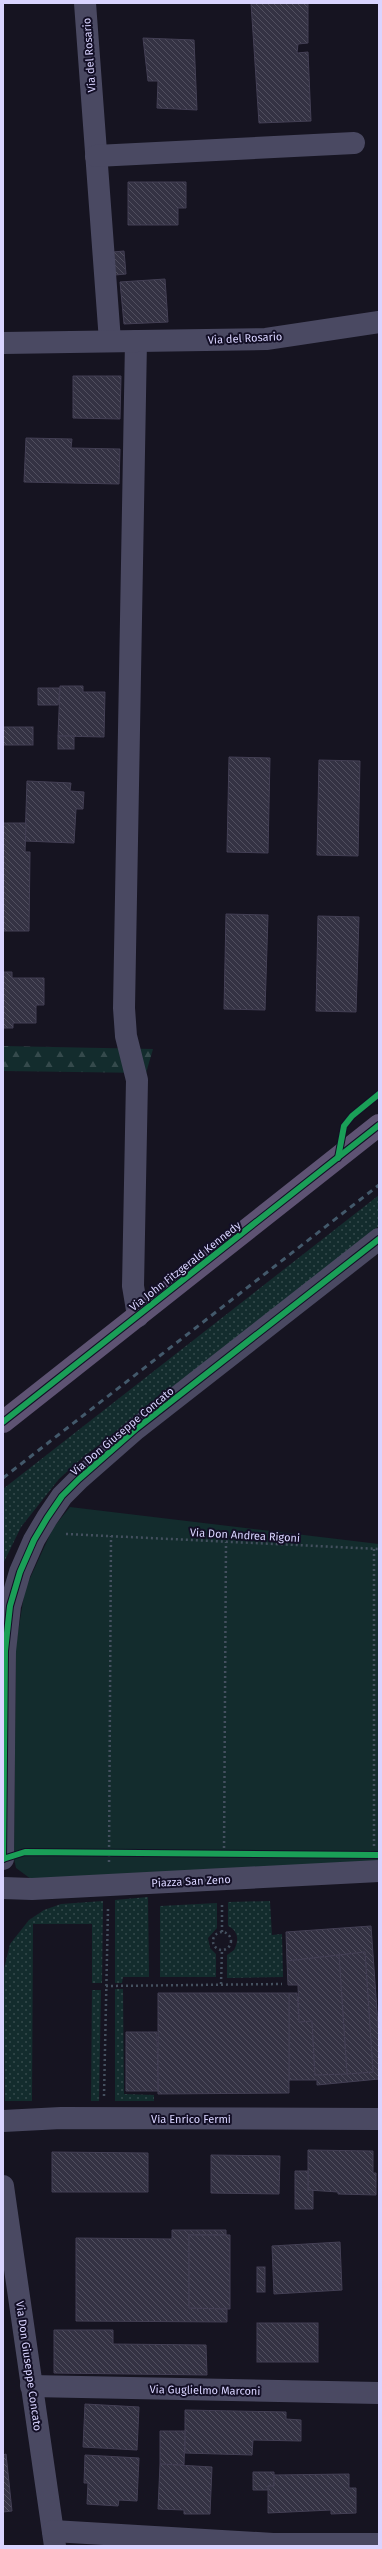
<svg xmlns="http://www.w3.org/2000/svg" width="382" height="2549" viewBox="0 0 382 2549" font-family="'Fira Sans',sans-serif">
  <style>
    .grass { fill: url(#grass-dots) }
    .forest { fill: url(#forest-firs) }
    .pitch { fill: #132c2d }
    .building { fill: url(#building-back-hatch); stroke: #433f54 }
    .lines { fill: none; stroke-linecap: round; stroke-linejoin: round }
    .path { stroke: #44505f; stroke-width: 2.5; stroke-dasharray: 2 3; stroke-linecap: butt }
    .minor { stroke: #4a4962; stroke-width: 22 }
    .major { stroke: #5e5373; stroke-width: 22 }
    .rail { stroke: #43596b; stroke-width: 3; stroke-dasharray: 6 5; stroke-linecap: butt }
    .cycleway-casing { stroke: #130f26; stroke-width: 8 }
    .cycleway { stroke: #1a9f57; stroke-width: 6 }
    .labels { text-anchor: middle; stroke-width: 4; stroke-linejoin: round; paint-order: stroke }
    .street-label { font-size: 11px; fill: #d9d4ff; stroke: #130f26 }
  </style>
  <defs>
    <pattern id="grass-dots" width="8" height="8" patternUnits="userSpaceOnUse"><rect width="8" height="8" fill="#132c2d"/><path d="M2 2h.1M6 6h.1" fill="none" stroke="#354a4c" stroke-width="1.8" stroke-linecap="round"/></pattern>
    <pattern id="forest-firs" width="22" height="20" patternUnits="userSpaceOnUse"><rect width="22" height="20" fill="#132c2d"/><path d="M5 1l3.5 6h-7zM16 11l3.5 6h-7z" fill="#354a4c"/></pattern>
    <pattern id="building-back-hatch" width="6" height="6" patternUnits="userSpaceOnUse"><rect width="6" height="6" fill="#343243"/><path d="M-1 5l2 2M0 0l6 6M5-1l2 2" fill="none" stroke="#514f5f"/></pattern>
  </defs>
  <rect width="100%" height="100%" fill="#161421"/>
  <g class="grass">
    <polygon points="379,1195 379,1226 81,1459 59,1479 21,1527 3,1564 3,1489"/>
    <polygon points="148,1897 149,1977 123,1977 122,1983 115,1983 115,1900"/>
    <polygon points="103,1901 102,1983 92,1983 92,1924 33,1924 32,2101 5,2101 3,1973 10,1944 29,1920 44,1910 61,1904"/>
    <path d="M270,1901L272,1935L282,1934L283,1977L227,1978V1955L234,1950C239,1941 239,1931 228,1926V1902Z"/>
    <polygon points="217,1903 217,1928 208,1938 210,1948 216,1954 216,1977 160,1977 160,1906"/>
    <polygon points="115,1989 123,1989 124,2094 154,2095 154,2101 115,2101"/>
    <polygon points="92,1990 101,1990 99,2101 91,2101"/>
  </g>
  <polygon class="forest" points="3,1046 153,1049 146,1073 3,1071"/>
  <polygon class="pitch" points="70,1507 379,1544 379,1863 35,1882 16,1868 14,1859 16,1645 25,1589 53,1528"/>
  <g class="building">
    <polygon points="251,3 308,3 308,43 298,44 297,53 308,52 311,121 259,123"/>
    <polygon points="143,38 194,40 197,110 157,108 158,81 148,81"/>
    <polygon points="128,182 186,182 186,208 178,208 178,225 128,225"/>
    <polygon points="124,251 126,274 115,275 113,252"/>
    <polygon points="165,279 168,322 124,324 120,282"/>
    <polygon points="73,376 121,376 120,419 73,418"/>
    <polygon points="26,438 72,439 71,448 120,449 119,484 24,482"/>
    <polygon points="60,686 83,686 83,692 105,692 104,737 58,736"/>
    <polygon points="38,688 60,688 58,705 38,705"/>
    <rect x="3" y="727" width="30" height="18"/>
    <rect x="58" y="736" width="16" height="13"/>
    <polygon points="229,757 270,758 268,853 227,852"/>
    <polygon points="319,760 360,761 358,856 317,855"/>
    <polygon points="27,781 71,783 70,791 84,792 83,809 76,809 74,843 25,841"/>
    <polygon points="3,823 26,823 25,852 30,852 29,931 3,931"/>
    <polygon points="226,914 268,915 265,1010 224,1009"/>
    <polygon points="318,916 359,917 356,1012 316,1011"/>
    <polygon points="3,972 12,972 12,978 44,978 44,1005 36,1005 36,1023 13,1023 13,1028 3,1028"/>
    <polygon points="371,1926 379,2039 379,2079 317,2085 317,2080 289,2080 289,1993 297,1993 299,2022 312,2021 315,2075 373,2072 365,1952 287,1961 286,1932"/>
    <polygon points="365,1952 373,2072 347,2074 339,1955"/>
    <polygon points="339,1955 347,2074 315,2075 312,2021 299,2022 298,1985 288,1985 287,1961"/>
    <polygon points="158,1993 289,1993 289,2093 158,2094"/>
    <polygon points="126,2032 157,2032 158,2091 126,2091"/>
    <polygon points="308,2150 373,2151 373,2173 376,2173 376,2195 338,2194 338,2192 308,2190"/>
    <polygon points="52,2152 148,2153 148,2192 52,2192"/>
    <polygon points="211,2155 280,2156 279,2194 211,2193"/>
    <polygon points="295,2171 308,2171 308,2190 313,2190 313,2209 295,2209"/>
    <polygon points="172,2230 226,2230 226,2235 189,2235 189,2308 227,2309 227,2322 76,2321 76,2238 172,2239"/>
    <polygon points="189,2235 230,2235 230,2309 189,2308"/>
    <polygon points="340,2242 342,2290 274,2294 272,2246"/>
    <rect x="257" y="2267" width="8" height="25"/>
    <rect x="257" y="2323" width="61" height="39"/>
    <polygon points="54,2330 113,2330 113,2344 206,2345 207,2375 54,2373"/>
    <polygon points="85,2404 139,2407 137,2450 83,2447"/>
    <polygon points="185,2410 286,2412 286,2419 301,2420 301,2441 253,2440 252,2455 185,2453"/>
    <polygon points="160,2431 185,2431 184,2465 160,2464"/>
    <polygon points="6,2454 12,2511 3,2512 3,2455"/>
    <polygon points="85,2455 139,2458 137,2501 119,2500 118,2506 87,2504 88,2483 84,2483"/>
    <polygon points="160,2464 212,2467 210,2514 184,2514 184,2510 158,2509"/>
    <polygon points="253,2472 274,2472 274,2486 268,2486 268,2490 253,2490"/>
    <polygon points="349,2474 349,2488 356,2488 356,2513 331,2514 331,2510 268,2513 268,2486 274,2486 274,2475"/>
  </g>
  <g class="lines">
    <g class="path">
      <polyline points="66,1534 379,1549"/>
      <polyline points="374,1549 374,1848"/>
      <polyline points="224,1853 226,1542"/>
      <polyline points="109,1862 111,1536"/>
      <polyline points="222,1932 222,1903"/>
      <circle cx="222" cy="1941" r="9"/>
      <polyline points="221,1984 222,1950"/>
      <polyline points="106,1986 282,1984"/>
      <polyline points="104,2096 108,1909"/>
    </g>
    <g class="minor">
      <polyline points="85,3 110,341"/>
      <polyline points="96,156 354,143"/>
      <polyline points="136,341 124,1008 126,1036 137,1080 133,1286 138,1316"/>
      <polyline points="3,343 266,339 379,322"/>
      <polyline points="3,1859 5,1651 10,1606 20,1572 34,1540 47,1518 62,1496 79,1479 136,1429 379,1239"/>
      <polyline points="3,1888 32,1889 379,1871"/>
      <polyline points="3,2121 61,2118 379,2119"/>
      <polyline points="3,2186 55,2546"/>
      <polyline points="31,2386 379,2393"/>
      <polyline points="53,2531 273,2544 379,2544"/>
    </g>
    <polyline class="major" points="3,1422 379,1125"/>
    <polyline class="rail" points="3,1478 379,1185"/>
    <defs>
      <g id="cycleway">
        <polyline points="338,1158 344,1126 352,1116 379,1094"/>
        <polyline points="3,1422 379,1125"/>
        <polyline points="3,1859 5,1651 10,1606 20,1572 34,1540 47,1518 62,1496 79,1479 136,1429 379,1239"/>
        <polyline points="3,1859 25,1852 379,1855"/>
      </g>
    </defs>
    <use href="#cycleway" class="cycleway-casing"/>
    <use href="#cycleway" class="cycleway"/>
  </g>
  <g class="labels">
    <g class="street-label">
      <text transform="translate(89 55) rotate(-94)" y="4">Via del Rosario</text>
      <text transform="translate(245 338) rotate(-3)" y="4">Via del Rosario</text>
      <text transform="translate(185 1266) rotate(-38)" y="4">Via John Fitzgerald Kennedy</text>
      <text transform="translate(122 1431) rotate(-40)" y="4">Via Don Giuseppe Concato</text>
      <text transform="translate(245 1535) rotate(3)" y="4">Via Don Andrea Rigoni</text>
      <text transform="translate(191 1881) rotate(-3)" y="4">Piazza San Zeno</text>
      <text x="191" y="2123">Via Enrico Fermi</text>
      <text transform="translate(29 2366) rotate(82)" y="4">Via Don Giuseppe Concato</text>
      <text transform="translate(205 2390) rotate(1)" y="4">Via Guglielmo Marconi</text>
    </g>
  </g>
  <rect width="382" height="2549" fill="none" stroke="#d9d4ff" stroke-width="8"/>
</svg>
